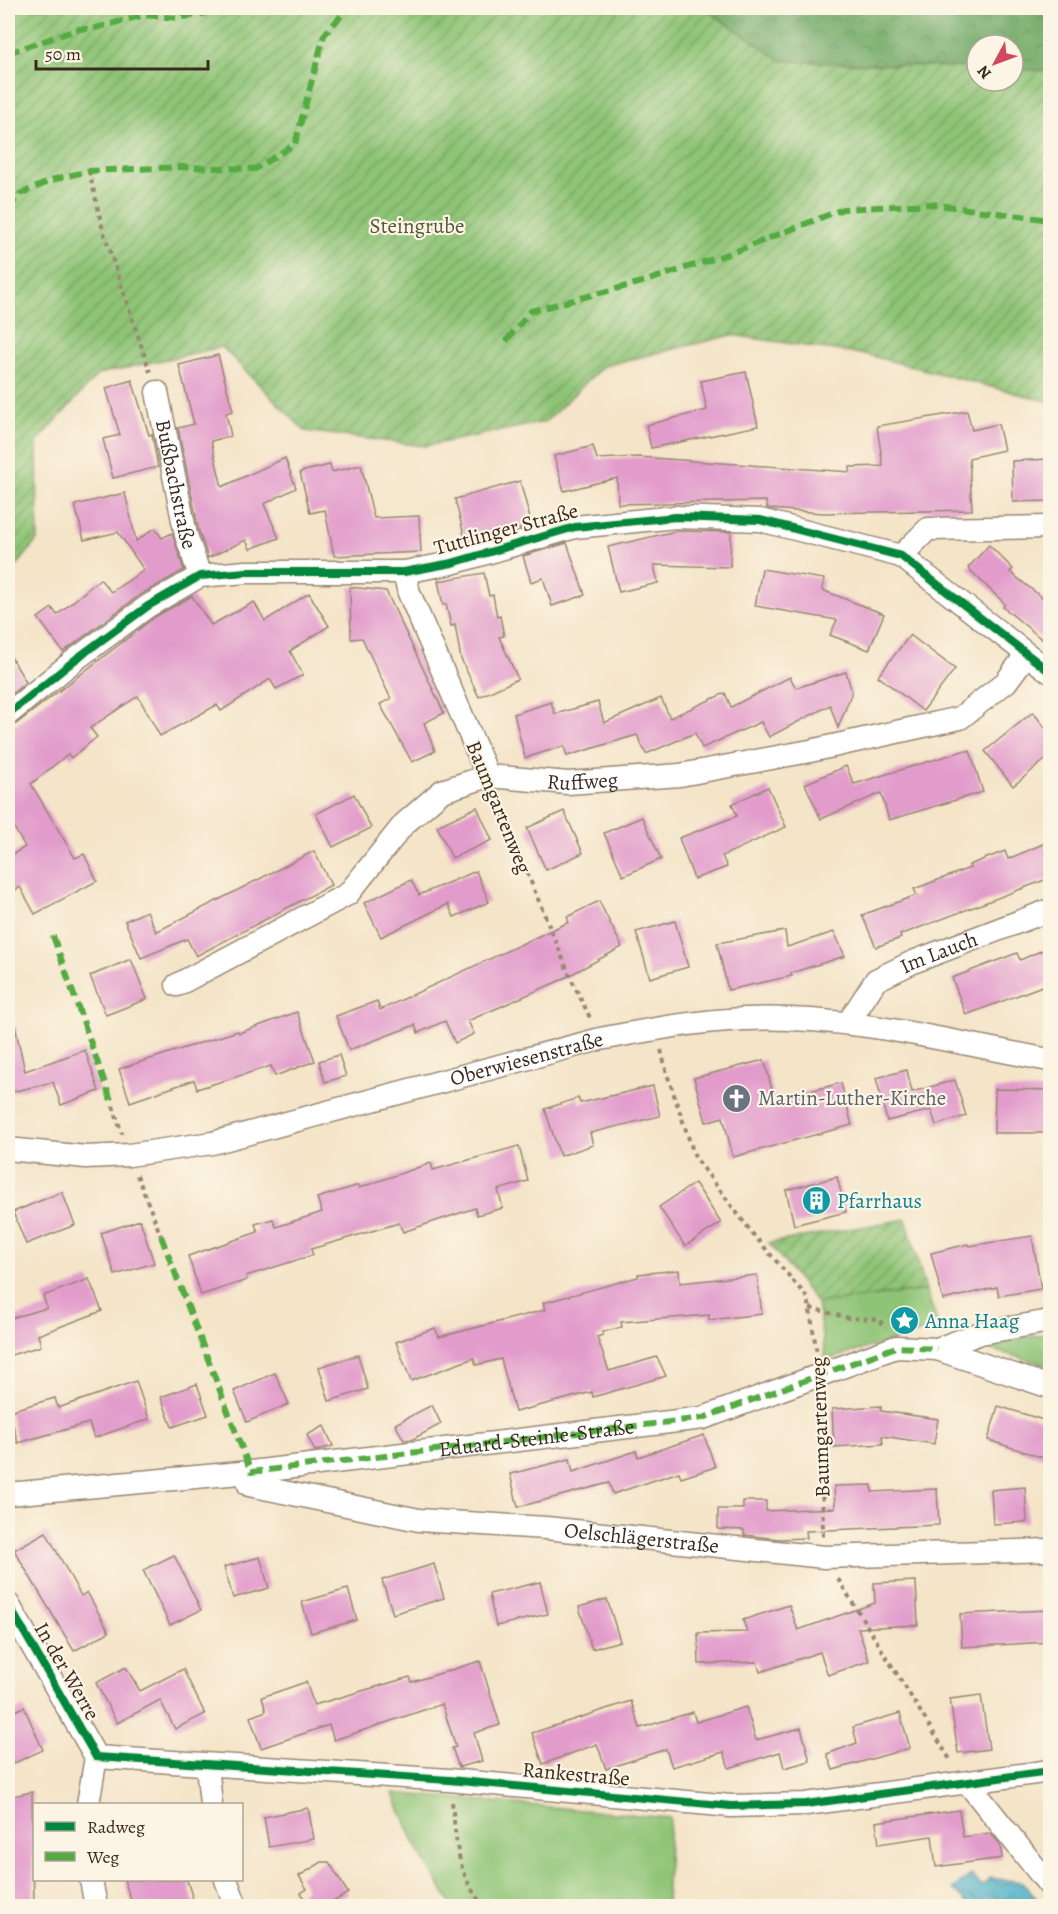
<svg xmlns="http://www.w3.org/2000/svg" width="1058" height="1914" viewBox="0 0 1058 1914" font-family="Alegreya,serif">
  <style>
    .forest { fill: url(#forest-crowns); stroke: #566a42; stroke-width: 1.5 }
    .park { fill: #8ec476; stroke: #64774a; stroke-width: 1.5 }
    .garden { fill: url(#garden-furrows); stroke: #64774a; stroke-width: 1.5 }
    .water { fill: url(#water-waves); stroke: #426c74; stroke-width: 1.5 }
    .building { fill: #e29ccc }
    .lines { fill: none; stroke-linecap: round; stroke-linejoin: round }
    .minor-casing { stroke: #988773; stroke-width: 25 }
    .path { stroke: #988773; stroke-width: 4; stroke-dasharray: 4.5 4.5; stroke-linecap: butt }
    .minor { stroke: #fff; stroke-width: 22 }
    .quiet { stroke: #55ab43; stroke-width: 6; stroke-dasharray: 12 6; stroke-linecap: butt }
    .cycleway-casing { stroke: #fcf5e5; stroke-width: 11 }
    .cycleway { stroke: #00873e; stroke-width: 8 }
    .labels { text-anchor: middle; stroke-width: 4.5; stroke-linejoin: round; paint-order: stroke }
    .park-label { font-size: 21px; fill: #545838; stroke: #fcf5e5 }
    .street-label { font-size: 21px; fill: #3b2a1e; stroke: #fcf5e5 }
    .worship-label { font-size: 21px; fill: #5b616d; stroke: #fcf5e5; text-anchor: start }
    .culture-label { font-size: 21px; fill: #0d838f; stroke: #fcf5e5; text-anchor: start }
  </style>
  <defs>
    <pattern id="forest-crowns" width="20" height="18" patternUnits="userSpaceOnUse" patternTransform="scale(1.5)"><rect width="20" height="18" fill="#72aa67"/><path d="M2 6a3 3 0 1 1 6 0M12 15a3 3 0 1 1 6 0" fill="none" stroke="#5f8b54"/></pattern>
    <pattern id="garden-furrows" width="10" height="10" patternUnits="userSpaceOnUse" patternTransform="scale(1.5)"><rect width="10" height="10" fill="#8ec476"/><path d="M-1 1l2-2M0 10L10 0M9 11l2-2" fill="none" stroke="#759f60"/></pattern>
    <pattern id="water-waves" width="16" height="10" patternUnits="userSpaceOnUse" patternTransform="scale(1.5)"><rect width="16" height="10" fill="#49afc9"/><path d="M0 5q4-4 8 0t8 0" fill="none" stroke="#3e8fa3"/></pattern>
  </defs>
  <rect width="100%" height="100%" fill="#fcf5e5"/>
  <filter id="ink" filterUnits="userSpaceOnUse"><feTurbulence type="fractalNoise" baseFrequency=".0167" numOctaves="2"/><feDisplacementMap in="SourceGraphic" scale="12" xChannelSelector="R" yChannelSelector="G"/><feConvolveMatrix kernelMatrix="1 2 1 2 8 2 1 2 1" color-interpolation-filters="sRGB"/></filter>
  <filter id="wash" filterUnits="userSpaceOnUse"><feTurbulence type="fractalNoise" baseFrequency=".008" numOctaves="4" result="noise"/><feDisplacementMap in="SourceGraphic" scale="24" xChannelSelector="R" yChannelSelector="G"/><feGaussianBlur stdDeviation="1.35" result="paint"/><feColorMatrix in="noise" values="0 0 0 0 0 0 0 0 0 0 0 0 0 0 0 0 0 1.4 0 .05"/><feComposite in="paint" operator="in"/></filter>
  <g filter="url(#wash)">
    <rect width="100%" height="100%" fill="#f4e4c8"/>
    <polygon class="forest" points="704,8 1050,8 1050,71 1013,69 1013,45 977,45 977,68 782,61"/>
    <g class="park">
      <polygon points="926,1290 939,1327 826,1360 817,1303"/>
      <polygon points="1050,1333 1050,1366 978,1346"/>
      <polygon points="393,1793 670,1818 666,1906 452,1906 415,1844"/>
    </g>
    <g class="garden">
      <polygon points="15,8 704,8 782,61 977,68 977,81 1013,81 1013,69 1050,71 1050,402 868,355 732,335 603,366 545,422 425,446 305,431 222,347 98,374 37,442 38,539 8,577 8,13"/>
      <polygon points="906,1219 926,1290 817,1303 769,1243"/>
    </g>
    <polygon class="water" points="971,1875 982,1886 990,1878 1022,1882 1043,1906 970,1906 953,1889"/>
    <g id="blocks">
      <g class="building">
        <polygon points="218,355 233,411 226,413 231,436 211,441 222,487 285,458 296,488 264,504 279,538 250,549 246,540 208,558 199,531 178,428 194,424 179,365"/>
        <polygon points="746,372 758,426 651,448 646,425 707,410 701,381"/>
        <polygon points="132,380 149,435 152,434 158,467 113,478 103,439 120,435 106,388"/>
        <polygon points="967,411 972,430 998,424 1004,450 969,458 972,510 823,513 770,509 767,508 766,501 618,504 617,478 564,491 554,456 593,446 597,459 638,457 850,472 850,467 883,466 877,426"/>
        <polygon points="1050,459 1050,501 1013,502 1012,461"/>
        <polygon points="330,465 332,472 361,465 374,518 419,516 421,552 334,556 325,510 310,513 300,472"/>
        <polygon points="520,481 532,526 466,543 455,499"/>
        <polygon points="125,493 136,541 155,528 162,538 172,533 184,570 140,595 63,652 38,618 52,608 57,615 100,579 111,592 144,570 118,532 84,540 75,505"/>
        <polygon points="676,531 731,532 730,567 654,565 658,583 619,592 608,547"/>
        <polygon points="567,543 585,595 552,606 543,578 531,582 523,556"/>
        <polygon points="989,545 1013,569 1010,572 1050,604 1050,646 1003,607 1005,604 968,568"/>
        <polygon points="762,569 824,579 822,590 884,614 869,650 830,635 837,620 755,606"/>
        <polygon points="484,573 489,596 493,595 497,617 500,616 504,636 499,637 518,679 479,697 461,659 455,625 451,626 446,604 443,605 438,581"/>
        <polygon points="350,587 386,591 444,713 424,723 435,751 412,762 380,704 391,699 362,638 351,639"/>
        <polygon points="309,593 329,626 290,651 303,675 276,689 270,679 221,711 217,705 160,736 138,696 90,728 97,737 71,758 68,754 31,784 75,858 84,854 97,881 35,914 20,887 8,894 8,857 25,847 8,817 8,727 16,724 155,617 192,596 211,625 254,602 265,621"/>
        <polygon points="910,635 955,669 923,711 878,676"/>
        <polygon points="8,652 26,682 8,697"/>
        <polygon points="846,672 852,692 838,728 830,705 769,737 761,722 702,748 695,733 646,754 637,735 567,756 564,746 525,758 514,714 551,702 555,714 598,702 604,723 661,698 670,718 725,693 731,707 790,677 796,688"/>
        <polygon points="1033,712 1050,734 1050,756 1013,786 985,751"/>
        <polygon points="963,751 970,751 983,792 889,820 881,793 821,819 805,784 846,766 854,784"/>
        <polygon points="768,787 786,827 722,856 727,867 694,879 679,838 737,816 732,804"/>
        <polygon points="354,794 371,828 333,847 316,814"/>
        <polygon points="477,807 492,840 452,858 437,826"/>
        <polygon points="564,811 583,853 546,870 527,828"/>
        <polygon points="642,817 661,859 623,876 604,833"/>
        <polygon points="1050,841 1050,878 900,935 901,938 876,947 862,915 917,895 914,889 970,868 969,865 1005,851 1008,859"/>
        <polygon points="314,851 331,885 196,956 187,939 141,958 125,921 147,911 156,932"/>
        <polygon points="476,871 489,902 454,917 448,904 381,937 364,903 411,880 419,895"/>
        <polygon points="599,901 622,947 561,980 468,1021 474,1034 455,1043 445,1021 418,1033 415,1025 349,1050 336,1016 377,1001 380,1010 569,922 567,917"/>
        <polygon points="675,921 688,967 650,978 636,932"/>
        <polygon points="785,931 787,947 834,932 845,956 791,973 792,976 728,990 717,943"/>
        <polygon points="1050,947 1050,983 966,1015 952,978 1017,953 1020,960"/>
        <polygon points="131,959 147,999 106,1015 90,976"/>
        <polygon points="297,1012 315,1061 275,1076 271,1066 197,1089 194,1080 130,1102 119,1069 238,1031 239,1033"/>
        <polygon points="15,1026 25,1071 85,1050 99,1091 61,1105 53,1082 8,1093 8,1027"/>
        <polygon points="339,1055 346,1076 325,1082 319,1061"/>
        <polygon points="764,1060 775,1100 841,1083 852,1125 733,1157 723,1117 706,1122 694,1078"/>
        <polygon points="907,1070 912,1092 955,1080 966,1116 936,1125 931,1110 887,1121 876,1078"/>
        <polygon points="653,1086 660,1116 590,1133 593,1145 560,1156 545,1109 578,1098 580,1103"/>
        <polygon points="995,1089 1050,1090 1050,1133 994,1133"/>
        <polygon points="519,1146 528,1181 498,1190 503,1208 477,1215 475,1208 403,1232 399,1223 311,1249 313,1255 246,1276 247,1280 201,1295 188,1256 258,1232 255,1224 273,1219 276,1227 322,1212 317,1198 359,1185 359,1188 431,1163 433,1170"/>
        <polygon points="837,1177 846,1212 794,1225 786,1190"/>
        <polygon points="695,1183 721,1223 685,1246 659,1207"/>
        <polygon points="62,1192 75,1225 26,1244 13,1212"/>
        <polygon points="140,1220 154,1263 115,1275 101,1233"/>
        <polygon points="1032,1236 1041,1289 999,1296 997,1287 943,1300 931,1253 968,1244 969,1246"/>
        <polygon points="679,1270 680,1283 757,1275 762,1314 709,1320 709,1315 621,1322 622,1327 603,1332 603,1335 597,1337 609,1371 657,1357 666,1376 593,1397 592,1392 515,1412 501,1359 476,1365 474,1358 411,1381 396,1342 435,1328 439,1337 545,1310 543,1303 638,1277 638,1274"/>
        <polygon points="89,1279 102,1311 38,1335 41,1346 8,1356 8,1319 47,1308 43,1296"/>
        <polygon points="358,1355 368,1389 329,1401 319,1367"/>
        <polygon points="275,1373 289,1404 247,1422 234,1391"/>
        <polygon points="136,1381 149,1419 94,1438 89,1423 18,1443 9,1411 55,1398 58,1408"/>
        <polygon points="197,1384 208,1415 172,1427 161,1397"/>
        <polygon points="432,1405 441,1424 413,1439 404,1440 395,1424"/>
        <polygon points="881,1406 881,1411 938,1419 934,1444 882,1436 883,1444 834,1447 832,1409"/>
        <polygon points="998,1406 1050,1422 1050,1460 988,1440"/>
        <polygon points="324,1426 333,1446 315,1451 307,1435"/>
        <polygon points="704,1435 715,1467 681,1478 679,1472 613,1494 609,1483 518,1507 510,1474 570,1459 573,1472 636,1451 638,1457"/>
        <polygon points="872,1485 872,1492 937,1489 939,1525 806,1531 807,1538 779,1539 744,1535 744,1530 718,1529 718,1509 743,1509 743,1501 766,1501 766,1511 835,1508 834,1486"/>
        <polygon points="1025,1487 1027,1522 993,1524 991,1490"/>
        <polygon points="46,1532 81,1596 87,1592 109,1632 74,1651 14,1550"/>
        <polygon points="174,1555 201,1610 170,1625 143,1570"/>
        <polygon points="260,1557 269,1588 233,1598 224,1567"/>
        <polygon points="434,1564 444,1598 393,1614 382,1580"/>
        <polygon points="916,1581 918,1625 858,1628 869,1661 828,1675 820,1652 760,1672 757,1662 699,1664 698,1633 747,1632 743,1620 789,1605 798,1630 875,1603 874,1583"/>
        <polygon points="540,1582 548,1614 496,1626 489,1594"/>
        <polygon points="348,1589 357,1620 311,1633 302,1602"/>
        <polygon points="607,1599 620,1641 592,1649 579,1607"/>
        <polygon points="1050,1610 1050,1642 962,1647 960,1614"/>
        <polygon points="480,1661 500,1725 474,1733 482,1761 459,1767 452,1748 456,1747 442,1704 334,1740 329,1725 261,1748 250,1717 266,1711 262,1697 306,1682 314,1705 410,1677 412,1682"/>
        <polygon points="126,1667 140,1691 183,1669 205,1714 175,1729 160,1700 117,1723 96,1683"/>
        <polygon points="981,1695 989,1749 958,1753 950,1699"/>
        <polygon points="631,1701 640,1728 693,1712 696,1722 746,1707 756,1740 801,1728 810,1761 784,1768 780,1752 729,1768 724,1752 672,1767 666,1749 606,1769 597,1744 543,1764 532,1733"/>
        <polygon points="24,1707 43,1750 8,1766 8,1714"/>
        <polygon points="900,1713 910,1748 833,1770 827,1754 857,1743 853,1727"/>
        <polygon points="32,1792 34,1906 8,1906 8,1797"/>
        <polygon points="308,1808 314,1839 269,1847 264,1817"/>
        <polygon points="959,1810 963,1837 990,1833 1000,1844 1002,1858 936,1867 932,1836 879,1844 876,1822"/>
        <polygon points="322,1862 329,1862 348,1893 326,1906 310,1906 301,1893 307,1889 299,1876"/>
        <polygon points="124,1880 187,1880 195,1906 133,1906"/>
      </g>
    </g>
  </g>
  <g filter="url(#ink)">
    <use href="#blocks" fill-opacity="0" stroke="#988773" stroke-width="1.5"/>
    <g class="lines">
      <defs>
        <g id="minor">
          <path id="s1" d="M157,392L186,535L200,576"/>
          <polyline points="901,556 928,529 1050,527"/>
          <polyline points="404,572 409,593 488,776"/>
          <polyline points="8,714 76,659 148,606 200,576 246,572 404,572 452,563 575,527 676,517 760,520 901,556 1050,672"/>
          <path id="s2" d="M177,985L348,894L404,824L442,791L488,776L568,783L680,775L810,751L960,718L1006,682L1026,655"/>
          <path id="s3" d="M848,1023L876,980L913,962L1050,910"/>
          <path id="s4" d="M8,1149L86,1157L129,1155L212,1143L600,1039C648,1030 696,1021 745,1019C847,1014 950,1042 1050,1060"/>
          <polyline points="937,1349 1050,1387"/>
          <path id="s5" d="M251,1472L249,1485L419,1520L546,1528L824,1557L1050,1550"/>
          <polyline points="8,1494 251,1472 703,1418 896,1347 937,1349 981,1333 1050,1321"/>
          <polyline points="8,1604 96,1757"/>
          <polyline points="96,1757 449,1780 731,1806 806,1804 1050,1771"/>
          <polyline points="207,1765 211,1804"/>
          <polyline points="968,1783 1050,1886"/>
          <polyline points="88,1804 96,1757"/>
          <polyline points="91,1880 96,1906"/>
          <polyline points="226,1880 236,1906"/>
        </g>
      </defs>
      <use href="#minor" class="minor-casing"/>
      <g class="path">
        <polyline points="89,171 103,230 150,372"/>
        <polyline points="496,798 570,976 591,1020"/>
        <polyline points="661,1050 667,1074 695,1157 752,1233 808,1298 817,1354"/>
        <polyline points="113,1106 122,1134"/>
        <polyline points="137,1175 161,1236"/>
        <polyline points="810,1308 849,1318 879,1319 885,1328"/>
        <polyline points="821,1397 823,1537"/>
        <polyline points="838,1579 951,1761"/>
        <path d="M452,1802C457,1845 456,1871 483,1906"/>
      </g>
      <use href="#minor" class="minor"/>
      <g class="quiet">
        <polyline points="8,53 79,29 92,29 144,15 178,18 204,14 212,8"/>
        <polyline points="8,209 20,194 55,179 89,171 183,167 255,169 295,144 324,35 348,8"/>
        <polyline points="506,341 531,311 646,281 734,252 843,209 931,204 1050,220"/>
        <polyline points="53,936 113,1106"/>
        <path id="s6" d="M161,1236L251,1472L703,1418L896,1347L937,1349"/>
      </g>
      <defs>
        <g id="cycleway">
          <polyline points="8,714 76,659 148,606 200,576 246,572 404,572 452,563 575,527 676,517 760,520 901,556 1050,672"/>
          <polyline points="8,1604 96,1757 449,1780 731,1806 806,1804 1050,1771"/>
        </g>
      </defs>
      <use href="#cycleway" class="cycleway-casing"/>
      <use href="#cycleway" class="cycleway"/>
    </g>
  </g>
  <defs>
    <symbol id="church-disc" viewBox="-11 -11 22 22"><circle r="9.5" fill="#6b7280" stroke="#fcf5e5"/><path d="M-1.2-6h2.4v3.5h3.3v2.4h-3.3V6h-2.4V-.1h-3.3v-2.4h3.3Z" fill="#fff"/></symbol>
    <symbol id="building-disc" viewBox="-11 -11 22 22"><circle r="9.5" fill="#0f9aa8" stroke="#fcf5e5"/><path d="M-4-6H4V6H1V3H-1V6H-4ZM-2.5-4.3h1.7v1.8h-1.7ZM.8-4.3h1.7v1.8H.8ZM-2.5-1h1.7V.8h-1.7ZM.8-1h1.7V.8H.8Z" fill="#fff"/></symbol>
    <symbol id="sight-disc" viewBox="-11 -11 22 22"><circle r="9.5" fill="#0f9aa8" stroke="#fcf5e5"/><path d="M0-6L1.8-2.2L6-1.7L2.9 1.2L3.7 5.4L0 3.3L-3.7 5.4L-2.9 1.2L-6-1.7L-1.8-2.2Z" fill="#fff"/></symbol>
  </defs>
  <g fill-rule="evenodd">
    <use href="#church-disc" x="720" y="1082" width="33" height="33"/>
    <use href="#building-disc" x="800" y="1184" width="33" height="33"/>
    <use href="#sight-disc" x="888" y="1304" width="33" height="33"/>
  </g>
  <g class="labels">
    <g class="park-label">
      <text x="417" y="233">Steingrube</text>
    </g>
    <g class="street-label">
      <text dy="7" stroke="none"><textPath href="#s1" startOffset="94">Bußbachstraße</textPath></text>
      <text transform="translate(506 529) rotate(-15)" y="7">Tuttlinger Straße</text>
      <text dy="7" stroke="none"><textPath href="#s2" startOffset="477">Ruffweg</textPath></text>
      <text transform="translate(499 807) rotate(68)" y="7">Baumgartenweg</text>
      <text dy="7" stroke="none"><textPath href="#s3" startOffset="120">Im Lauch</textPath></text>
      <text dy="7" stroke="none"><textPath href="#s4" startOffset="531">Oberwiesenstraße</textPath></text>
      <text transform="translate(820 1427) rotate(-92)" y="7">Baumgartenweg</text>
      <text dy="7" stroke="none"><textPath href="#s6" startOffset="540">Eduard-Steinle-Straße</textPath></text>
      <text dy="7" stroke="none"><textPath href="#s5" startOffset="410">Oelschlägerstraße</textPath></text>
      <text transform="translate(67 1671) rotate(60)" y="7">In der Werre</text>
      <text transform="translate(576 1774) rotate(5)" y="7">Rankestraße</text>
    </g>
    <g class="worship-label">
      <text x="758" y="1105">Martin-Luther-Kirche</text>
    </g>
    <g class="culture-label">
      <text x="837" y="1208">Pfarrhaus</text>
      <text x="925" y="1328">Anna Haag</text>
    </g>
  </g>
  <rect width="1058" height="1914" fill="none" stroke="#fcf5e5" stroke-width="30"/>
  <rect x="33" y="1803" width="210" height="78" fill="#fcf5e5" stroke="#afa495" stroke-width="1.5"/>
  <rect x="45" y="1822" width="30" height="9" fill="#00873e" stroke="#afa495" stroke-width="1.5"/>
  <text x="87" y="1833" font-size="18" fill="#3b2a1e">Radweg</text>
  <rect x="45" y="1852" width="30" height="9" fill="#55ab43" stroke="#afa495" stroke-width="1.5"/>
  <text x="87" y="1863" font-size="18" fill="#3b2a1e">Weg</text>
  <g transform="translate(995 63) rotate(229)"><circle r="28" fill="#fcf5e5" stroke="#afa495" stroke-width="1.5"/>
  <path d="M0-4.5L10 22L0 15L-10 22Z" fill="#d1495b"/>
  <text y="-9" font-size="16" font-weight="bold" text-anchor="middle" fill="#3b2a1e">N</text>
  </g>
  <path d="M36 60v9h172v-9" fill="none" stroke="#3b2a1e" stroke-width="3"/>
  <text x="45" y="60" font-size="18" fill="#3b2a1e" stroke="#fcf5e5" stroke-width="4.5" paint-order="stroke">50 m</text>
</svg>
